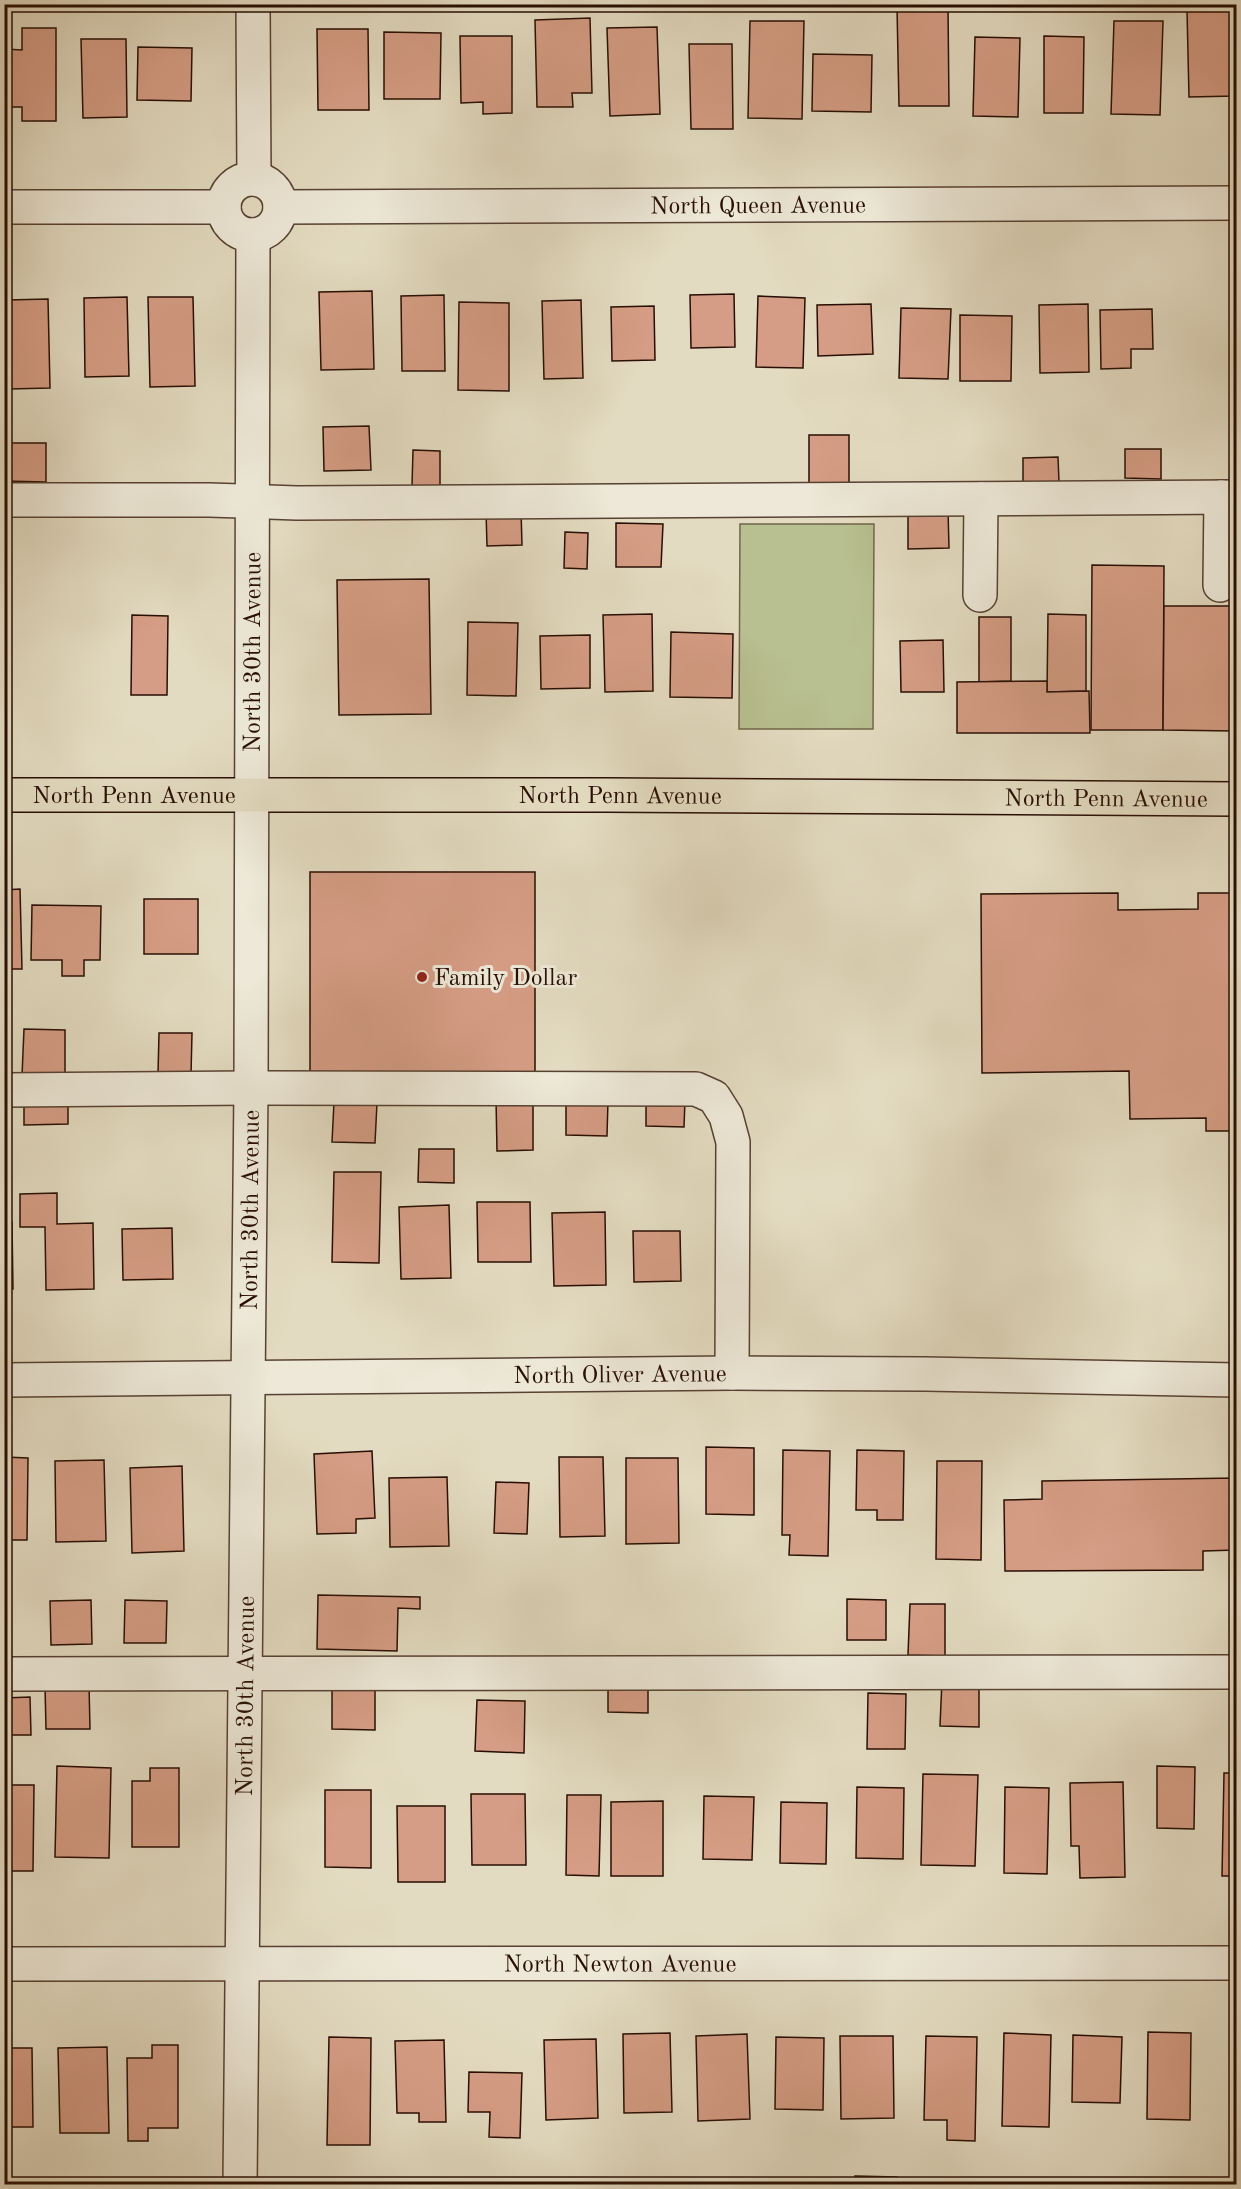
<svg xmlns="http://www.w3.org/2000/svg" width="1241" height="2189" viewBox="0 0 1241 2189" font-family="'Old Standard TT',serif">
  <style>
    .green { fill: #b8bf90; stroke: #70664a; stroke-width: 1.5 }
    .building { fill: #d59d85; stroke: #280e03; stroke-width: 1.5 }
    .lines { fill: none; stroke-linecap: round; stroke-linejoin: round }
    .minor-casing { stroke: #574132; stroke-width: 36 }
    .major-casing { stroke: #280e03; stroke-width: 36 }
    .minor { stroke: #ede8d7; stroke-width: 33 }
    .major { stroke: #e3dbc1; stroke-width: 33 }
    .poi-dot { fill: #8f2418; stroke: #ede8d7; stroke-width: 2 }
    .labels { text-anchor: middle; stroke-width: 6; stroke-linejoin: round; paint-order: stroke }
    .street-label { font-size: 24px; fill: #280e03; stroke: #ede8d7 }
    .poi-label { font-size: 24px; fill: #280e03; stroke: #ede8d7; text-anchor: start }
  </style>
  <rect width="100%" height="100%" fill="#e3dbc1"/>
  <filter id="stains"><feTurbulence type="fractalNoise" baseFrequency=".00333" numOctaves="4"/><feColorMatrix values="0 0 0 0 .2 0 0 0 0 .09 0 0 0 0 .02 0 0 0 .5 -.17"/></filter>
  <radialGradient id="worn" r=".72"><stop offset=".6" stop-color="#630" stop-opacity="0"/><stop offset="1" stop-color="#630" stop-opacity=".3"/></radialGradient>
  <polygon class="green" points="740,524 874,524 873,729 739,729"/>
  <g class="building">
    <polygon points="1211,4 1234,4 1235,96 1189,97 1187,10 1211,10"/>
    <polygon points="948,7 949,106 899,106 897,8"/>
    <polygon points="590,18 592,93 572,93 573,107 537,107 535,20"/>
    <polygon points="750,21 804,21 802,119 748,118"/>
    <polygon points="1114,21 1163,21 1160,115 1111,114"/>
    <polygon points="657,27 660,114 610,116 607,28"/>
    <polygon points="22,28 56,28 56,121 22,121 22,107 4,107 4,49 22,50"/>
    <polygon points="317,29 368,29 369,110 318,110"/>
    <polygon points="384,32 441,33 440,99 384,99"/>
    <polygon points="460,36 512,36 512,113 483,114 483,102 461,103"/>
    <polygon points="1044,36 1084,37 1083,113 1044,113"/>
    <polygon points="975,37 1020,38 1018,117 973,116"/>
    <polygon points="81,39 126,39 127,117 83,118"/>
    <polygon points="689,44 732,44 733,129 691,129"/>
    <polygon points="138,47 192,48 191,101 137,100"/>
    <polygon points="813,54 872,55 871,112 812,111"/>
    <polygon points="372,291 374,369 321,370 319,292"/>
    <polygon points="734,294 735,347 691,348 690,295"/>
    <polygon points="444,295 445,371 402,371 401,296"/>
    <polygon points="758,296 805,298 803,368 756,367"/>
    <polygon points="127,297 129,376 85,377 84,298"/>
    <polygon points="148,297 193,297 195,386 150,387"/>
    <polygon points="48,299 50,388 9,389 7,300"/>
    <polygon points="581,300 583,378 544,379 542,301"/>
    <polygon points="459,302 509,303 509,391 458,390"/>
    <polygon points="871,304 873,354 818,356 817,305"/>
    <polygon points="1088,304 1089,372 1040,373 1039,305"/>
    <polygon points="654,306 655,360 612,361 611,307"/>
    <polygon points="901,308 951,309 948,379 899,378"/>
    <polygon points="1152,309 1153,349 1131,349 1131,368 1101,369 1100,310"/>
    <polygon points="960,315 1012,316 1011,381 960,381"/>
    <polygon points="369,426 371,470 324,471 323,427"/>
    <rect x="809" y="435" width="40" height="49"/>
    <polygon points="4,443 46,443 46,482 4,481"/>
    <polygon points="1125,449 1161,449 1161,479 1125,478"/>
    <polygon points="413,450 440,451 440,487 412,486"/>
    <polygon points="1058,457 1059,482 1023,483 1023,458"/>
    <polygon points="948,509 949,548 908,549 908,510"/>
    <polygon points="521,510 522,545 487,546 486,511"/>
    <polygon points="616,523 663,524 661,567 616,567"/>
    <polygon points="565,532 588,533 587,569 564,568"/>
    <polygon points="1092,565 1164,566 1163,730 1091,730"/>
    <polygon points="429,579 431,714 339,715 337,580"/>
    <polygon points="1164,606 1236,606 1235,731 1163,730"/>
    <polygon points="652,614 653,691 605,692 603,615"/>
    <polygon points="1048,614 1086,615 1086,691 1047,692"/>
    <polygon points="132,615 168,616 167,695 131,695"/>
    <polygon points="979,617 1011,617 1011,681 979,682"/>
    <polygon points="468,622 518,623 516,696 467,695"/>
    <polygon points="671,632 733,634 732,698 670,697"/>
    <polygon points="590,635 590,688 541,689 540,636"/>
    <polygon points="943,640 944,692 901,692 900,641"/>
    <polygon points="1047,681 1047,692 1089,691 1090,733 957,733 957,682"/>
    <rect x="310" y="872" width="225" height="209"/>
    <polygon points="20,889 22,969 4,969 4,890"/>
    <polygon points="1118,893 1118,910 1198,909 1198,893 1236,893 1236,1131 1206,1131 1206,1118 1130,1119 1129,1071 982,1073 981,894"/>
    <rect x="144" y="899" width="54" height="55"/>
    <polygon points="32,905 101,906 100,960 84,960 84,976 62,976 62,960 31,960"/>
    <polygon points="24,1029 65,1030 65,1077 22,1076"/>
    <polygon points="159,1033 192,1033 191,1075 158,1074"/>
    <polygon points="646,1098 685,1100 684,1127 646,1126"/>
    <polygon points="496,1099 533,1099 533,1150 497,1151"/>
    <polygon points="566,1100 608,1100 607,1136 566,1135"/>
    <polygon points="24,1101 68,1101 68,1124 24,1125"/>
    <polygon points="334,1102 377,1103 375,1143 332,1142"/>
    <polygon points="419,1149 454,1149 454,1183 418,1182"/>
    <polygon points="334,1172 381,1172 379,1263 332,1262"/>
    <polygon points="57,1193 57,1224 93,1223 94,1289 46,1290 45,1227 20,1227 20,1194"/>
    <polygon points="477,1202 530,1202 531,1262 478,1262"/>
    <polygon points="449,1205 451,1278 401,1279 399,1207"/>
    <polygon points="605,1212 606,1285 554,1286 552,1213"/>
    <polygon points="4,1222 12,1222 13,1289 4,1289"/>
    <polygon points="172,1228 173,1279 123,1280 122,1229"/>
    <polygon points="633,1231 680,1231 681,1281 634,1282"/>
    <polygon points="706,1447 754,1448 754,1515 706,1514"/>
    <polygon points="783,1450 830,1451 828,1556 789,1555 790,1535 782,1535"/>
    <polygon points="857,1450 904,1451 903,1520 877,1520 877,1510 856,1510"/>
    <polygon points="372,1451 375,1518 356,1519 356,1533 317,1534 314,1454"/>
    <polygon points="4,1457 28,1458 27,1540 4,1540"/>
    <polygon points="559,1457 603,1457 605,1536 560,1537"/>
    <polygon points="626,1458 678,1458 679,1543 626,1544"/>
    <polygon points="104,1460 106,1541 56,1542 55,1461"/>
    <polygon points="937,1461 982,1461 981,1560 936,1559"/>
    <polygon points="182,1466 184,1551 132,1553 130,1468"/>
    <polygon points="447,1477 449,1546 390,1547 389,1478"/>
    <polygon points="1236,1478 1236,1550 1203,1551 1203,1570 1005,1571 1004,1500 1042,1499 1042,1481"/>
    <polygon points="496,1482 529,1483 527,1534 494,1533"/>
    <polygon points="318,1595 420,1597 420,1609 398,1608 397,1651 317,1649"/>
    <polygon points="847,1599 886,1600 886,1640 847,1640"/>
    <polygon points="91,1600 92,1644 51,1645 50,1601"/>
    <polygon points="125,1600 167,1601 166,1643 124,1643"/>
    <polygon points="910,1604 945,1604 945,1656 908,1655"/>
    <polygon points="942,1680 979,1681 979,1727 940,1726"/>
    <polygon points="608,1682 648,1683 648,1713 608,1712"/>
    <polygon points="89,1685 90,1729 46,1729 45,1686"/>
    <polygon points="332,1687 375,1688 375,1730 332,1729"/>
    <polygon points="868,1693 906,1694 905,1749 867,1749"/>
    <polygon points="30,1697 31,1735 4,1735 4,1698"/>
    <polygon points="477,1700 525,1701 524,1753 475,1751"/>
    <polygon points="57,1766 111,1768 109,1858 55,1857"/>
    <polygon points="1157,1766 1195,1767 1194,1829 1157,1828"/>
    <polygon points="150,1768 179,1768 179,1847 132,1847 132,1781 150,1781"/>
    <polygon points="1224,1773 1236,1773 1236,1876 1222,1876"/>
    <polygon points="923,1774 978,1775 975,1866 921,1865"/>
    <polygon points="1123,1782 1125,1877 1080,1878 1079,1846 1071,1846 1070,1783"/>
    <polygon points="4,1785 34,1785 33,1871 4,1871"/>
    <polygon points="857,1787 904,1788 903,1859 856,1858"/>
    <polygon points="1005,1787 1049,1788 1047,1874 1004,1873"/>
    <polygon points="325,1790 371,1790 371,1868 325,1867"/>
    <polygon points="471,1794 525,1794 526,1865 472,1865"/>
    <polygon points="567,1795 601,1795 599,1876 566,1875"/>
    <polygon points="704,1796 754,1797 752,1860 703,1859"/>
    <polygon points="663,1801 663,1876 611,1876 611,1802"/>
    <polygon points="781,1802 827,1803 826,1864 780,1863"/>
    <polygon points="397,1806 445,1806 445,1882 398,1882"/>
    <polygon points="1148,2032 1191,2033 1190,2120 1147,2119"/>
    <polygon points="670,2033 672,2112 624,2113 623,2034"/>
    <polygon points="1004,2033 1051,2035 1049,2127 1002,2126"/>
    <polygon points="747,2034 750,2119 698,2121 696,2036"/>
    <polygon points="1073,2035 1122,2037 1120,2103 1072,2102"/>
    <polygon points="840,2036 893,2036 894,2118 841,2119"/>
    <polygon points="926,2036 977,2037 975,2141 947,2140 947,2120 924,2120"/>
    <polygon points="329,2037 371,2038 370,2145 327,2145"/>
    <polygon points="776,2037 824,2038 823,2110 775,2109"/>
    <polygon points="596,2039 598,2118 546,2120 544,2040"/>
    <polygon points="444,2040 446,2122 419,2122 419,2113 397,2113 395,2041"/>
    <polygon points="152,2045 178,2045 178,2128 148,2128 148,2141 128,2141 127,2058 152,2058"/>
    <polygon points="107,2047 109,2133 60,2133 58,2048"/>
    <polygon points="4,2048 32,2048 33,2127 4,2127"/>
    <polygon points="469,2072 522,2073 520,2138 489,2137 490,2112 468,2112"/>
    <polygon points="855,2176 897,2177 897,2184 855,2184"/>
  </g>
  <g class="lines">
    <defs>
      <g id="minor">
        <polyline points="253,4 254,179"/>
        <circle cx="252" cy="207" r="28"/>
        <polyline points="4,207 224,207"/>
        <path id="s1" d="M280,207L1236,203"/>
        <polyline points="4,500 209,500 297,503 1236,497"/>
        <polyline points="1220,585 1221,497"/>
        <polyline points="980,595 981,499"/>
        <polyline points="4,1090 251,1088 696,1089 714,1097 726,1116 733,1142 732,1373"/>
        <path id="s2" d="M4,1380L732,1373L925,1374L1236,1380"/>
        <polyline points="4,1674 1236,1672"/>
        <path id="s3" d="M4,1964L1236,1963"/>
        <path id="s4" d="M240,2184L251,1088L253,235"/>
      </g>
      <g id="major">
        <path id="s5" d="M4,795H606L1236,799"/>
      </g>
    </defs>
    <use href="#minor" class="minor-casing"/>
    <use href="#major" class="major-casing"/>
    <use href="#minor" class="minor"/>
    <use href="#major" class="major"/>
  </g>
  <circle class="poi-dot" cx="422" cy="977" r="6"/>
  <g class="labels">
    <g class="street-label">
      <text dy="8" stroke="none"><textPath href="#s1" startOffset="478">North Queen Avenue</textPath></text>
      <text dy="8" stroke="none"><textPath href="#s4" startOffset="1532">North 30th Avenue</textPath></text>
      <text dy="8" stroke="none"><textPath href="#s5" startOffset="130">North Penn Avenue</textPath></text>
      <text dy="8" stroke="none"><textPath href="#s5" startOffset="616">North Penn Avenue</textPath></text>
      <text dy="8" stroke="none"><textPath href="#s5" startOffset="1102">North Penn Avenue</textPath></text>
      <text dy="8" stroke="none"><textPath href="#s4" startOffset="974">North 30th Avenue</textPath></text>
      <text dy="8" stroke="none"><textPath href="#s2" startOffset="616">North Oliver Avenue</textPath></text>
      <text dy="8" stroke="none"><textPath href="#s4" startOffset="488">North 30th Avenue</textPath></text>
      <text dy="8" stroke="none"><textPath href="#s3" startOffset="616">North Newton Avenue</textPath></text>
    </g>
    <g class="poi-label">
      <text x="434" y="985">Family Dollar</text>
    </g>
  </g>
  <rect width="1241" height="2189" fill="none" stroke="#e3dbc1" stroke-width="24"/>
  <rect x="6" y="6" width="1229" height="2177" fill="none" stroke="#280e03" stroke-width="3"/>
  <rect x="12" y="12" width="1217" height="2165" fill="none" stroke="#280e03" stroke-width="1.5"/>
  <rect width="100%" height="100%" filter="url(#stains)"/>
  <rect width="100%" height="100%" fill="url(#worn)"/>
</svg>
